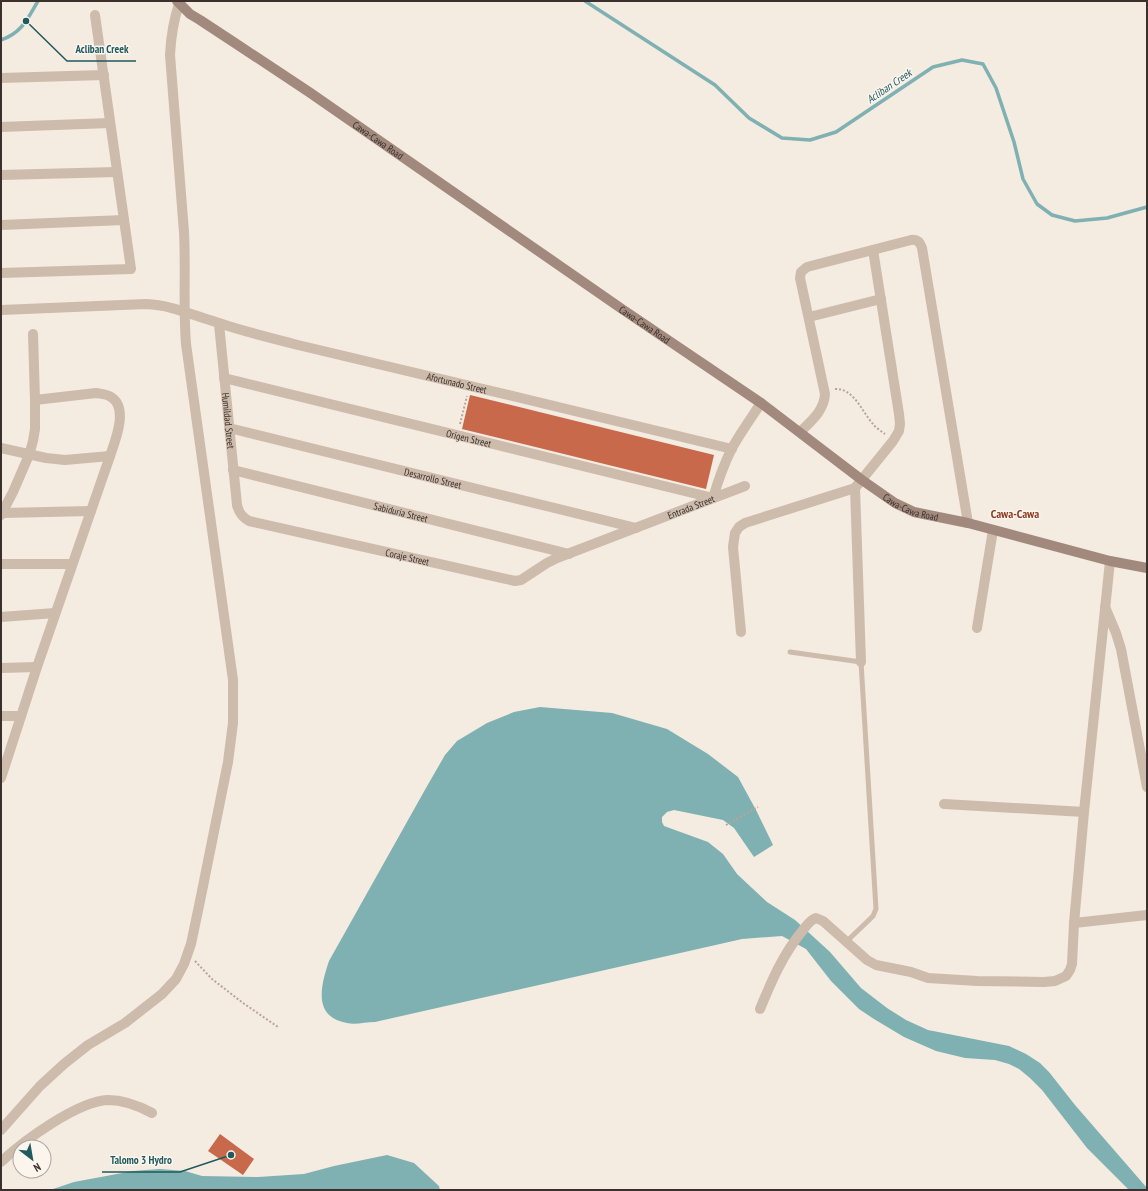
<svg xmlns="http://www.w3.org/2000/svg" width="1148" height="1191" viewBox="0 0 1148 1191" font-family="'PT Sans Narrow',sans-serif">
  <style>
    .water { fill: #7fb0b2 }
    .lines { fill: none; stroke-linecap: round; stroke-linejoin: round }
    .stream { stroke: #7fb0b2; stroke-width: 3.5 }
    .building { fill: #c8694b }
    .path { stroke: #b9a596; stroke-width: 2; stroke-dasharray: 2 2; stroke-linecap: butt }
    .lane { stroke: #cdbbac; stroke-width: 5 }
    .street { stroke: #cdbbac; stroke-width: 10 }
    .secondary { stroke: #a18a7d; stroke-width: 10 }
    .labels { text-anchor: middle; stroke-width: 3; stroke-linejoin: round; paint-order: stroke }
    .street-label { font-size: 10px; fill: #3b302b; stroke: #fbf5ee }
    .water-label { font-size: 11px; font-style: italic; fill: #1f5a5e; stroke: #fbf5ee }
    .quarter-label { font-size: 12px; font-weight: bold; fill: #8c3b22; stroke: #fbf5ee }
    .leader { fill: none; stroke: #1f5a5e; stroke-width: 1.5 }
    .callout-dot { fill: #1f5a5e; stroke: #fbf5ee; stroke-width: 1.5 }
    .callout-label { font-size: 11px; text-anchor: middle; font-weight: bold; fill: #1f5a5e; stroke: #fbf5ee; stroke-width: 3; stroke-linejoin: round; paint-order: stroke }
  </style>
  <rect width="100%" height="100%" fill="#f4ebe1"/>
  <g class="water">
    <path d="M540,707L612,713L667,729L708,754L738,777L756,810L773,845L754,857L734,828L723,820L674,810L667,812L662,817V822L664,826L708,842L723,854L737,874L767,902L795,920L830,952L861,988L887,1008L906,1020L928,1030L1009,1046L1026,1054L1040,1063L1049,1072L1075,1105L1147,1188V1190H1129L1087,1148L1042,1090L1030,1078L1019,1069L1009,1064L995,1060L965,1058L936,1051L904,1037L874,1019L859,1009L831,981L806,949L782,936L742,939L375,1022C366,1022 355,1025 347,1023C312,1017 321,985 329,961L426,788L445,755L457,741L487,723L514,712Z"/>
    <polygon points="387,1155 414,1163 439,1186 440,1190 50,1190 74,1182 133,1171 160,1169 185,1171 202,1176 258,1177 304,1174 334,1166"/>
  </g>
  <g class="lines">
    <g class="stream">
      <polyline points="585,1 715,85 749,118 782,138 810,140 836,132 933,67 962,60 983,64 996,88 1014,142 1023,179 1037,204 1052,215 1075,221 1107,218 1147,207"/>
      <path d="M1,40C22,33 28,18 38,1"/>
    </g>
  </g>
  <g class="building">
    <polygon points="470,395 714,455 706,489 462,429"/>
    <polygon points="220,1134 254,1159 243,1175 208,1151"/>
  </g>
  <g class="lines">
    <g class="path">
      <path d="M835,389C854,388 862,412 873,424C876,428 881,431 885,434"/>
      <polyline points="460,424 467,396"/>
      <polyline points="726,825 758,807"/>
      <polyline points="195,961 212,979 243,1003 278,1027"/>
    </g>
    <polyline class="lane" points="790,652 861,662 876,909 873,916 870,919 846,942"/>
    <g class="street">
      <polyline points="1,78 104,75"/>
      <polyline points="1,127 110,123"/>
      <polyline points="1,175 117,172"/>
      <polyline points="1,225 124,220"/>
      <polyline points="1,273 131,269 95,15"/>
      <path id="s1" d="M1,310L146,304C172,305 194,316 219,323C245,332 272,338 298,345C443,379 587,414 732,449"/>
      <polyline points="809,317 881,299"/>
      <path id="s2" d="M219,324L237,505C239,513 242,517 249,521L515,581L521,580L547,563L557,558L745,486"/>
      <path id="s3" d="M224,378L713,498"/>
      <path id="s4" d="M229,428L636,528"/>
      <path d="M800,432C811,421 824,411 825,394L800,278L801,272L807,267L911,240C917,239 920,242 922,248L968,523"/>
      <polyline points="1,448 46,458 65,460 110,456"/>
      <path id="s5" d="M233,470L569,554"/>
      <polyline points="855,488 861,662"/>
      <path d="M713,498C718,481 724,464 732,448C741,432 751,418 761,403"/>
      <polyline points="2,513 91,511"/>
      <polyline points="1,515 13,492 29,455 33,441 35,429 35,400 33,334"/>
      <polyline points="1,564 72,564"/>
      <polyline points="1105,607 1116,633 1121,649 1147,787"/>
      <polyline points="1,617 55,613"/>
      <polyline points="977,628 993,530"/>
      <polyline points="741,632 733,547 735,533 739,527 745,523 855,488 893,441 899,431 900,424 899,414 873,250"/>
      <polyline points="1,668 37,667"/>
      <polyline points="1,716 21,716"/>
      <path d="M1,778L37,667L110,456C115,441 129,408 111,397C107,394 101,394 96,393L35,400"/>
      <polyline points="944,804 1084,812"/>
      <polyline points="1074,923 1147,915"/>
      <path d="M760,1009C772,980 783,954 803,930C807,925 810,920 816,918L823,921L867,960L876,965L911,972L928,978L977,981L1044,982L1055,981L1066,976L1070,970L1072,964L1074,923L1084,812L1110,561"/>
      <path d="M1,1130L40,1086L64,1064L88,1045L125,1023L162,994L176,979L184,964L191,944L200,901L228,762L233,723V680L186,344C183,307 186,270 184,232L170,55C171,36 173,22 179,4"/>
      <path d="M1,1162C23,1141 78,1101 108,1100C124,1100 139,1106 152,1113"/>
    </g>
    <path class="secondary" id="s6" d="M177,1L190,14L200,20L238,45L309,92L622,309L761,403L862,480L895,503L914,512L968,523L1110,561L1147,568"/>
  </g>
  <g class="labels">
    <g class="street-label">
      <text dy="4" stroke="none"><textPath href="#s6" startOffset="245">Cawa-Cawa Road</textPath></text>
      <text dy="4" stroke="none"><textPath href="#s6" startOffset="569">Cawa-Cawa Road</textPath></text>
      <text dy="4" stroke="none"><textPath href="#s1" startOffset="466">Afortunado Street</textPath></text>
      <text dy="4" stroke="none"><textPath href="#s2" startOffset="97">Humildad Street</textPath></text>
      <text dy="4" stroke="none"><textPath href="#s3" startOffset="252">Origen Street</textPath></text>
      <text dy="4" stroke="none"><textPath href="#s4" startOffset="210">Desarrollo Street</textPath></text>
      <text dy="4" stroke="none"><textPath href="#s2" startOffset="667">Entrada Street</textPath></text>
      <text dy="4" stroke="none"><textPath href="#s6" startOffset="893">Cawa-Cawa Road</textPath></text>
      <text dy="4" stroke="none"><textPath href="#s5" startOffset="173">Sabiduria Street</textPath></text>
      <text dy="4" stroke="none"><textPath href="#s2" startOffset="365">Coraje Street</textPath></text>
    </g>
    <g class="water-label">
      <text transform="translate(889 86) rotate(-34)" y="4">Acliban Creek</text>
    </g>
    <g class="quarter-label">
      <text x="1015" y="518">Cawa-Cawa</text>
    </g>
  </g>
  <path class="leader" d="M26 21L67 61H136M231 1155L180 1172H102"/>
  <g class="callout-dot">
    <circle cx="26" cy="21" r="4"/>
    <circle cx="231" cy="1155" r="4"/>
  </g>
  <g class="callout-label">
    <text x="102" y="53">Acliban Creek</text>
    <text x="141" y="1164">Talomo 3 Hydro</text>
  </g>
  <rect width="1148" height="1191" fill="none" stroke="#3b302b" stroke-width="4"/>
  <g transform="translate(32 1159) rotate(149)"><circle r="19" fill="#fbf5ee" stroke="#aea6a0"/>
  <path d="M0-3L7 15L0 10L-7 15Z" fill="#1f5a5e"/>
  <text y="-6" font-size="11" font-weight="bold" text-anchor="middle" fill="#3b302b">N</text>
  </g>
</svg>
